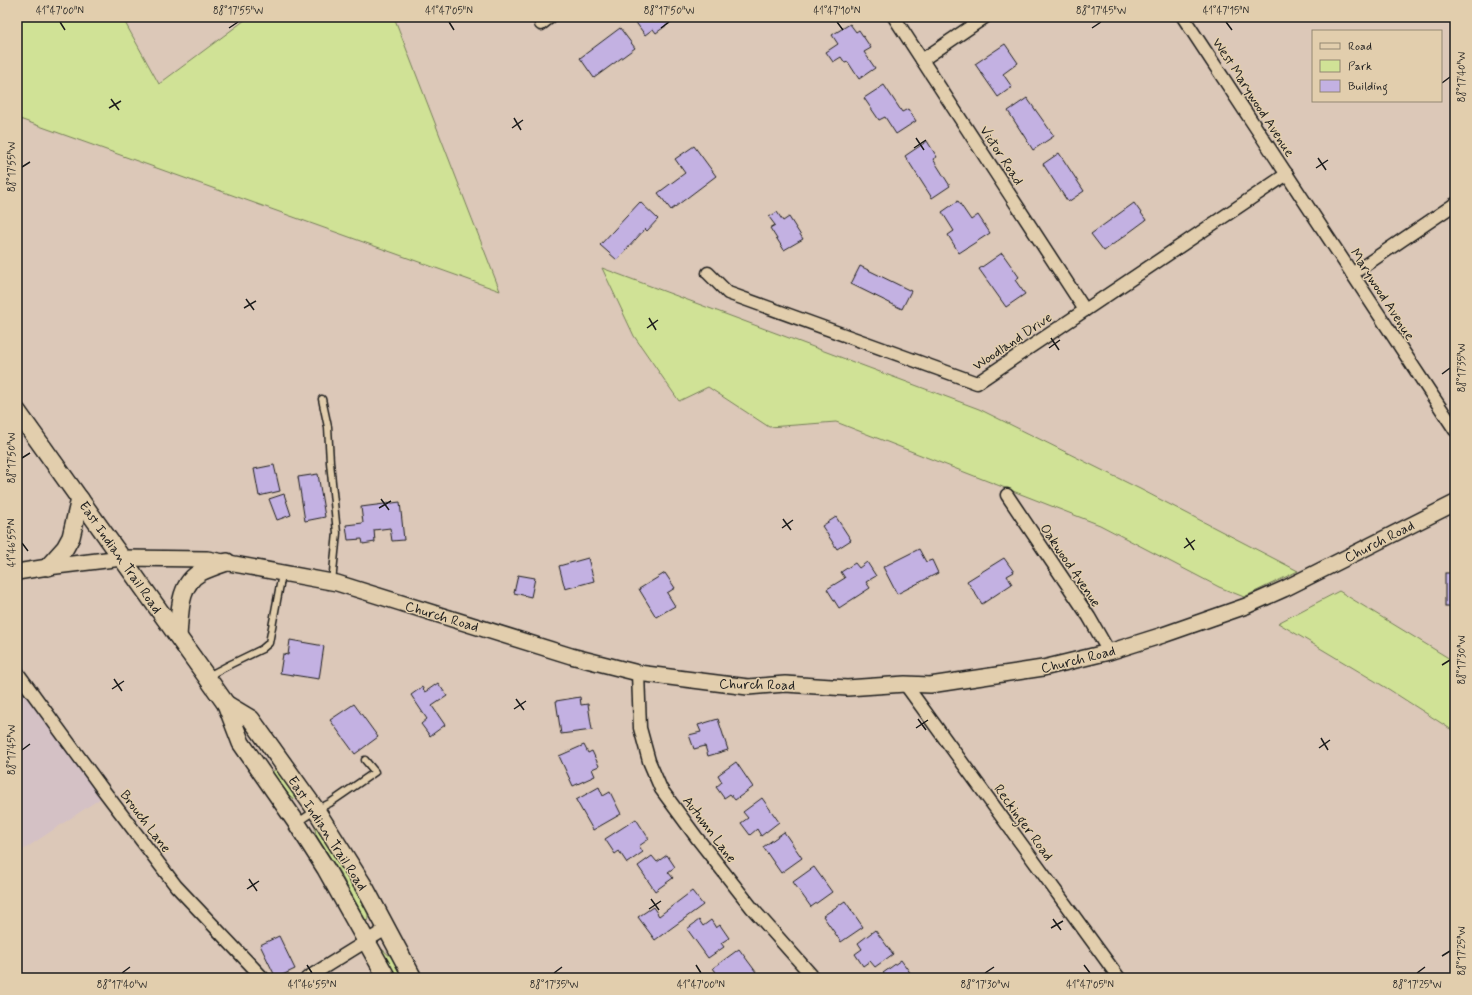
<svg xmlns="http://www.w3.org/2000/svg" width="1472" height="995" viewBox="0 0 1472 995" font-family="Mynerve,sans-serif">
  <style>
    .built { fill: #d4c1c5 }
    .green { fill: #d0e296; stroke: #767f59 }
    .building { fill: #c3b1e2; stroke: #1c1c1c }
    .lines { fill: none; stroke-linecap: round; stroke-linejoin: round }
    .service-casing { stroke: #1c1c1c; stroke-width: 9 }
    .minor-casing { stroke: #1c1c1c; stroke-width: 15 }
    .tertiary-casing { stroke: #1c1c1c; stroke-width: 18 }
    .secondary-casing { stroke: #1c1c1c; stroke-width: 20 }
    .service { stroke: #e2cead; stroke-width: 6 }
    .minor { stroke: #e2cead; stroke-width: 12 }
    .tertiary { stroke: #e2cead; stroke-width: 15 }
    .secondary { stroke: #e2cead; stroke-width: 17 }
    .ticks { fill: none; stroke: #1c1c1c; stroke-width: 1.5 }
    .labels { text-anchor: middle; stroke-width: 3; stroke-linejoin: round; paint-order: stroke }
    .street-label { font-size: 14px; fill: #1c1c1c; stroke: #e2cead }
    .neatline { fill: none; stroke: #1c1c1c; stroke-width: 1.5 }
    .ticks-label { font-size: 10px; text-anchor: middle; fill: #1c1c1c }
  </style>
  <rect width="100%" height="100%" fill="#dcc8b8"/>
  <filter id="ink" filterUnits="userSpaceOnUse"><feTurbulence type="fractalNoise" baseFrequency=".025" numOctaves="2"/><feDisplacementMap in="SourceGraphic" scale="8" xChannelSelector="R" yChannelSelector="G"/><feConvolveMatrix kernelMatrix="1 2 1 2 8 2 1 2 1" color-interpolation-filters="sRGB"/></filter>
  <g filter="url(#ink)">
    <polygon class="built" points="17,681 101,798 17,854"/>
    <g class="green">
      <polygon points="17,17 122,17 159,84 249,17 394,17 500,291 17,118"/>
      <polygon points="602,268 979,409 1140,489 1298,571 1244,597 1219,587 1100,525 836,422 769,427 708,387 679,401 634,336"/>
      <polygon points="1339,591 1455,662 1455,732 1390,690 1278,623"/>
      <polygon points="276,769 297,797 294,799 289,795 272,772"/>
      <polygon points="317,827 366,909 368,914 368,920 366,921 340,873 316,835 315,828"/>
      <polygon points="382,949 392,958 403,978 397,978 381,950"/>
    </g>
    <g class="building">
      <polygon points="632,17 678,17 656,33 653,29 645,35"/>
      <polygon points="850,24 856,32 859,30 871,48 864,52 875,68 859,79 848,62 845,63 841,57 833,62 826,52 838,44 832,35"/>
      <polygon points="620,28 635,48 594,78 580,58"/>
      <polygon points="1005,44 1018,63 1003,74 1012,87 998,97 975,64"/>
      <polygon points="884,85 902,112 908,109 916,121 896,134 885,117 879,120 864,98"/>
      <polygon points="1027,98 1054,136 1033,150 1008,111"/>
      <polygon points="927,141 937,157 933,159 950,186 932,198 905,156"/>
      <polygon points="694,146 716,176 671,210 658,193 685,173 675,159"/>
      <polygon points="1059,153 1084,191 1068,202 1043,164"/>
      <polygon points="958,201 971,220 978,215 990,233 959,253 948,235 954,231 942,212"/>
      <polygon points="640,202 658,219 647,231 645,229 617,260 600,245"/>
      <polygon points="1134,203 1146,220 1104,251 1091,234"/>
      <polygon points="777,212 783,221 789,217 803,239 784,250 770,228 775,225 769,217"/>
      <polygon points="1002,253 1019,277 1015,280 1025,294 1006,307 979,269"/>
      <polygon points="860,266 911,291 902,309 851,284"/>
      <polygon points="274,465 280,491 259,496 254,469"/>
      <polygon points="318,474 325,517 305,521 298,477"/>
      <polygon points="284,494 291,515 277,520 269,499"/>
      <polygon points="400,502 404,540 392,541 390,528 374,530 375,542 363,544 362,539 348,540 346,525 363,523 361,507"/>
      <polygon points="836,517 851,540 837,549 822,526"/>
      <polygon points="919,549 926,562 932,560 938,573 897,594 883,567"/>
      <polygon points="588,558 594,581 565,589 559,566"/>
      <polygon points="1004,558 1014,572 1007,576 1012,584 982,604 967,581"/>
      <polygon points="867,562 876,576 866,582 870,588 839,608 827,589 845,578 841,572 855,563 859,568"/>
      <polygon points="665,573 675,588 667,593 675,606 656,617 639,589"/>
      <rect x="1445" y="573" width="10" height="34"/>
      <polygon points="518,575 535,578 531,597 514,593"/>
      <polygon points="290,640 324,646 319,679 280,673 283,654 288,655"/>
      <polygon points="438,683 447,696 432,706 445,725 430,736 421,724 427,719 411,695 422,687 425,692"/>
      <polygon points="580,697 581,705 588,704 592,730 561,734 556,701"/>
      <polygon points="354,704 378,737 355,754 330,720"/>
      <polygon points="718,719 728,750 708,756 705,746 694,749 689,735 701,732 698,725"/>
      <polygon points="584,745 588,753 592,751 599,766 592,769 595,776 573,786 559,756"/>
      <polygon points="736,762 753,787 735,800 730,794 724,798 716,787 722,782 718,775"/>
      <polygon points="599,787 603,796 610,792 621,814 593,830 576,800"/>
      <polygon points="762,798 779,822 761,836 757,829 750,835 741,823 748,818 743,812"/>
      <polygon points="636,819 649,839 639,846 643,852 627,863 619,851 615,854 605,839"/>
      <polygon points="784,832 802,858 781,873 763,847"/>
      <polygon points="667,855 675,867 668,872 673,878 655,891 638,866 652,856 657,862"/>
      <polygon points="814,867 832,892 811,907 793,882"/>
      <polygon points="692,891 703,905 655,940 638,917 653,907 659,916"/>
      <polygon points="845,901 863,927 841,942 823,916"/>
      <polygon points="699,920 703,926 711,920 716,928 720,925 729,938 721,943 724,947 708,958 687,929"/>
      <polygon points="875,930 893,954 875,967 870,961 863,966 855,954 862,949 858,943"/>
      <polygon points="279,936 295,969 276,978 260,945"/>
      <polygon points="739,949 756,972 748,978 720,978 713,968"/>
      <polygon points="901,960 914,978 887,978 883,973"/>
    </g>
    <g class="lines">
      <defs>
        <g id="service">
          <polyline points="322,399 328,427 330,462 337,533 332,582"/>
          <polyline points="208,676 231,664 262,649 269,643 282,574"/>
          <polyline points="298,822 316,810 330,803 375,772 365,760"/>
        </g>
        <g id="minor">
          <polyline points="894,17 1085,310"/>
          <polyline points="1183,17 1455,430"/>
          <polyline points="541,24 550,17"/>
          <polyline points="922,60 985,17"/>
          <polyline points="708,273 728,293 977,383 1287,174"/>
          <polyline points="1352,274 1455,204"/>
          <polyline points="1007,495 1089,617 1109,652"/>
          <polyline points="17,672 101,787 176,886 263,978"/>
          <polyline points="638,673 640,728 649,761 661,789 697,838 752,908 814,978"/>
          <polyline points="905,684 1119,978"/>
          <polyline points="307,978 386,929"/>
        </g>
        <polyline id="tertiary" points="17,572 48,567 122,558 207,559 337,583 571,656 638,673 748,687 785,684 847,688 905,684 930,685 1043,668 1109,652 1163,635 1246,606 1284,589 1455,503"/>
        <g id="secondary">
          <polyline points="17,411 226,704 241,743 296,822 326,869 387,978"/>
          <polyline points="48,567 65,548 71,537 80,499"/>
          <path d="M178,636C180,614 178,584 201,572C209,568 218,565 227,562"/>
          <polyline points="226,704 251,719 316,810 365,888 413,978"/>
        </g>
      </defs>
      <use href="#service" class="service-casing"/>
      <use href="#minor" class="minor-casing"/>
      <use href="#tertiary" class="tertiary-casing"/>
      <use href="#secondary" class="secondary-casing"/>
      <use href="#service" class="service"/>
      <use href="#minor" class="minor"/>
      <use href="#tertiary" class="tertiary"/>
      <use href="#secondary" class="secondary"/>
    </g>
  </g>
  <path class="ticks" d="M60,22L65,30M449,22L454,30M837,22L843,30M1226,22L1232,30M229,28L238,22M661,28L669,22M1092,28L1101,22M1442,83L1450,77M111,99L119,110M109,108L121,101M514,118L521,130M512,128L523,120M916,138L924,150M914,148L926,140M1318,158L1326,170M22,167L30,162M1316,168L1328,160M246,299L254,310M244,308L256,301M649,318L656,330M647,328L658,320M1051,338L1059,350M1049,348L1060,340M1442,374L1450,368M22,458L30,453M381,499L389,510M379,508L391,501M783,519L791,530M782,528L793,520M1186,538L1194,550M22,543L28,551M1184,548L1195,540M1442,665L1450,660M114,679L122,691M112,689L124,681M516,699L524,710M514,709L526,701M918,719L926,730M916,728L928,720M1321,738L1328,750M1319,748L1330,740M22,750L30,744M249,879L257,891M247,889L259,881M651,899L659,910M649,909L661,901M1053,919L1061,930M1051,928L1063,921M1442,956L1450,951M307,965L312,973M696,965L701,973M1084,965L1090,973M122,973L130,967M554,973L562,967M985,973L994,967M1417,973L1425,967"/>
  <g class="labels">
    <g class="street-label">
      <text transform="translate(1254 97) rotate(57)" y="5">West Marywood Avenue</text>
      <text transform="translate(1002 155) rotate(57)" y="5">Victor Road</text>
      <text transform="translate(1383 294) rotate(57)" y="5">Marywood Avenue</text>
      <text transform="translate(1012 341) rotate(-34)" y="5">Woodland Drive</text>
      <text transform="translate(1379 541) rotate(-27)" y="5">Church Road</text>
      <text transform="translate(121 557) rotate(55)" y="5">East Indian Trail Road</text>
      <text transform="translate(1071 565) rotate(56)" y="5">Oakwood Avenue</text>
      <text transform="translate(442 616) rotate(17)" y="5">Church Road</text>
      <text transform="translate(1078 659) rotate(-14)" y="5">Church Road</text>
      <text transform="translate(757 684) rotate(1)" y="5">Church Road</text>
      <text transform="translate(146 821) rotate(53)" y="5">Brouch Lane</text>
      <text transform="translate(1024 822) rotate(54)" y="5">Reckinger Road</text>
      <text transform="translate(710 829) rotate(53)" y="5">Autumn Lane</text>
      <text transform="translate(328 833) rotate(57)" y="5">East Indian Trail Road</text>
    </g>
  </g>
  <rect width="1472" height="995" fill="none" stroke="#e2cead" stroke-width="44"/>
  <rect x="1312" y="30" width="130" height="72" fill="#e2cead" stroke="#938773"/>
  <rect x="1320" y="43" width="20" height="6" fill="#e2cead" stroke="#938773"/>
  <text x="1348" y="50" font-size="12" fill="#1c1c1c">Road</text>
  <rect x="1320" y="60" width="20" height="12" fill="#d0e296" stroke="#938773"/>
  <text x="1348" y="70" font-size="12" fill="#1c1c1c">Park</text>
  <rect x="1320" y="80" width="20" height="12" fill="#c3b1e2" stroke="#938773"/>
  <text x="1348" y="90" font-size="12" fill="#1c1c1c">Building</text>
  <rect x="22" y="22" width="1428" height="951" class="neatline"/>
  <g class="ticks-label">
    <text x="60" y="14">41°47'00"N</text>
    <text x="238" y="14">88°17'55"W</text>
    <text x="449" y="14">41°47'05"N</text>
    <text x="669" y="14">88°17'50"W</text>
    <text x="837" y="14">41°47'10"N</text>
    <text x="1101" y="14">88°17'45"W</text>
    <text x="1226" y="14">41°47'15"N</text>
    <text transform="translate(1461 77) rotate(-90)" y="4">88°17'40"W</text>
    <text transform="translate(11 167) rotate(-90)" y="4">88°17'55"W</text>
    <text transform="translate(1461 368) rotate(-90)" y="4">88°17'35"W</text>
    <text transform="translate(11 458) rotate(-90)" y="4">88°17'50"W</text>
    <text transform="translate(11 543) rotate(-90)" y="4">41°46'55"N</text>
    <text transform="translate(1461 660) rotate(-90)" y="4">88°17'30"W</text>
    <text transform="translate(11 750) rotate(-90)" y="4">88°17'45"W</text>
    <text transform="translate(1461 951) rotate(-90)" y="4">88°17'25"W</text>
    <text x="122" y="988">88°17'40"W</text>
    <text x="312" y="988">41°46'55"N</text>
    <text x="554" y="988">88°17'35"W</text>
    <text x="701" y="988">41°47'00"N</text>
    <text x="985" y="988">88°17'30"W</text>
    <text x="1090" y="988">41°47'05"N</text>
    <text x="1417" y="988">88°17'25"W</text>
  </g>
</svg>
